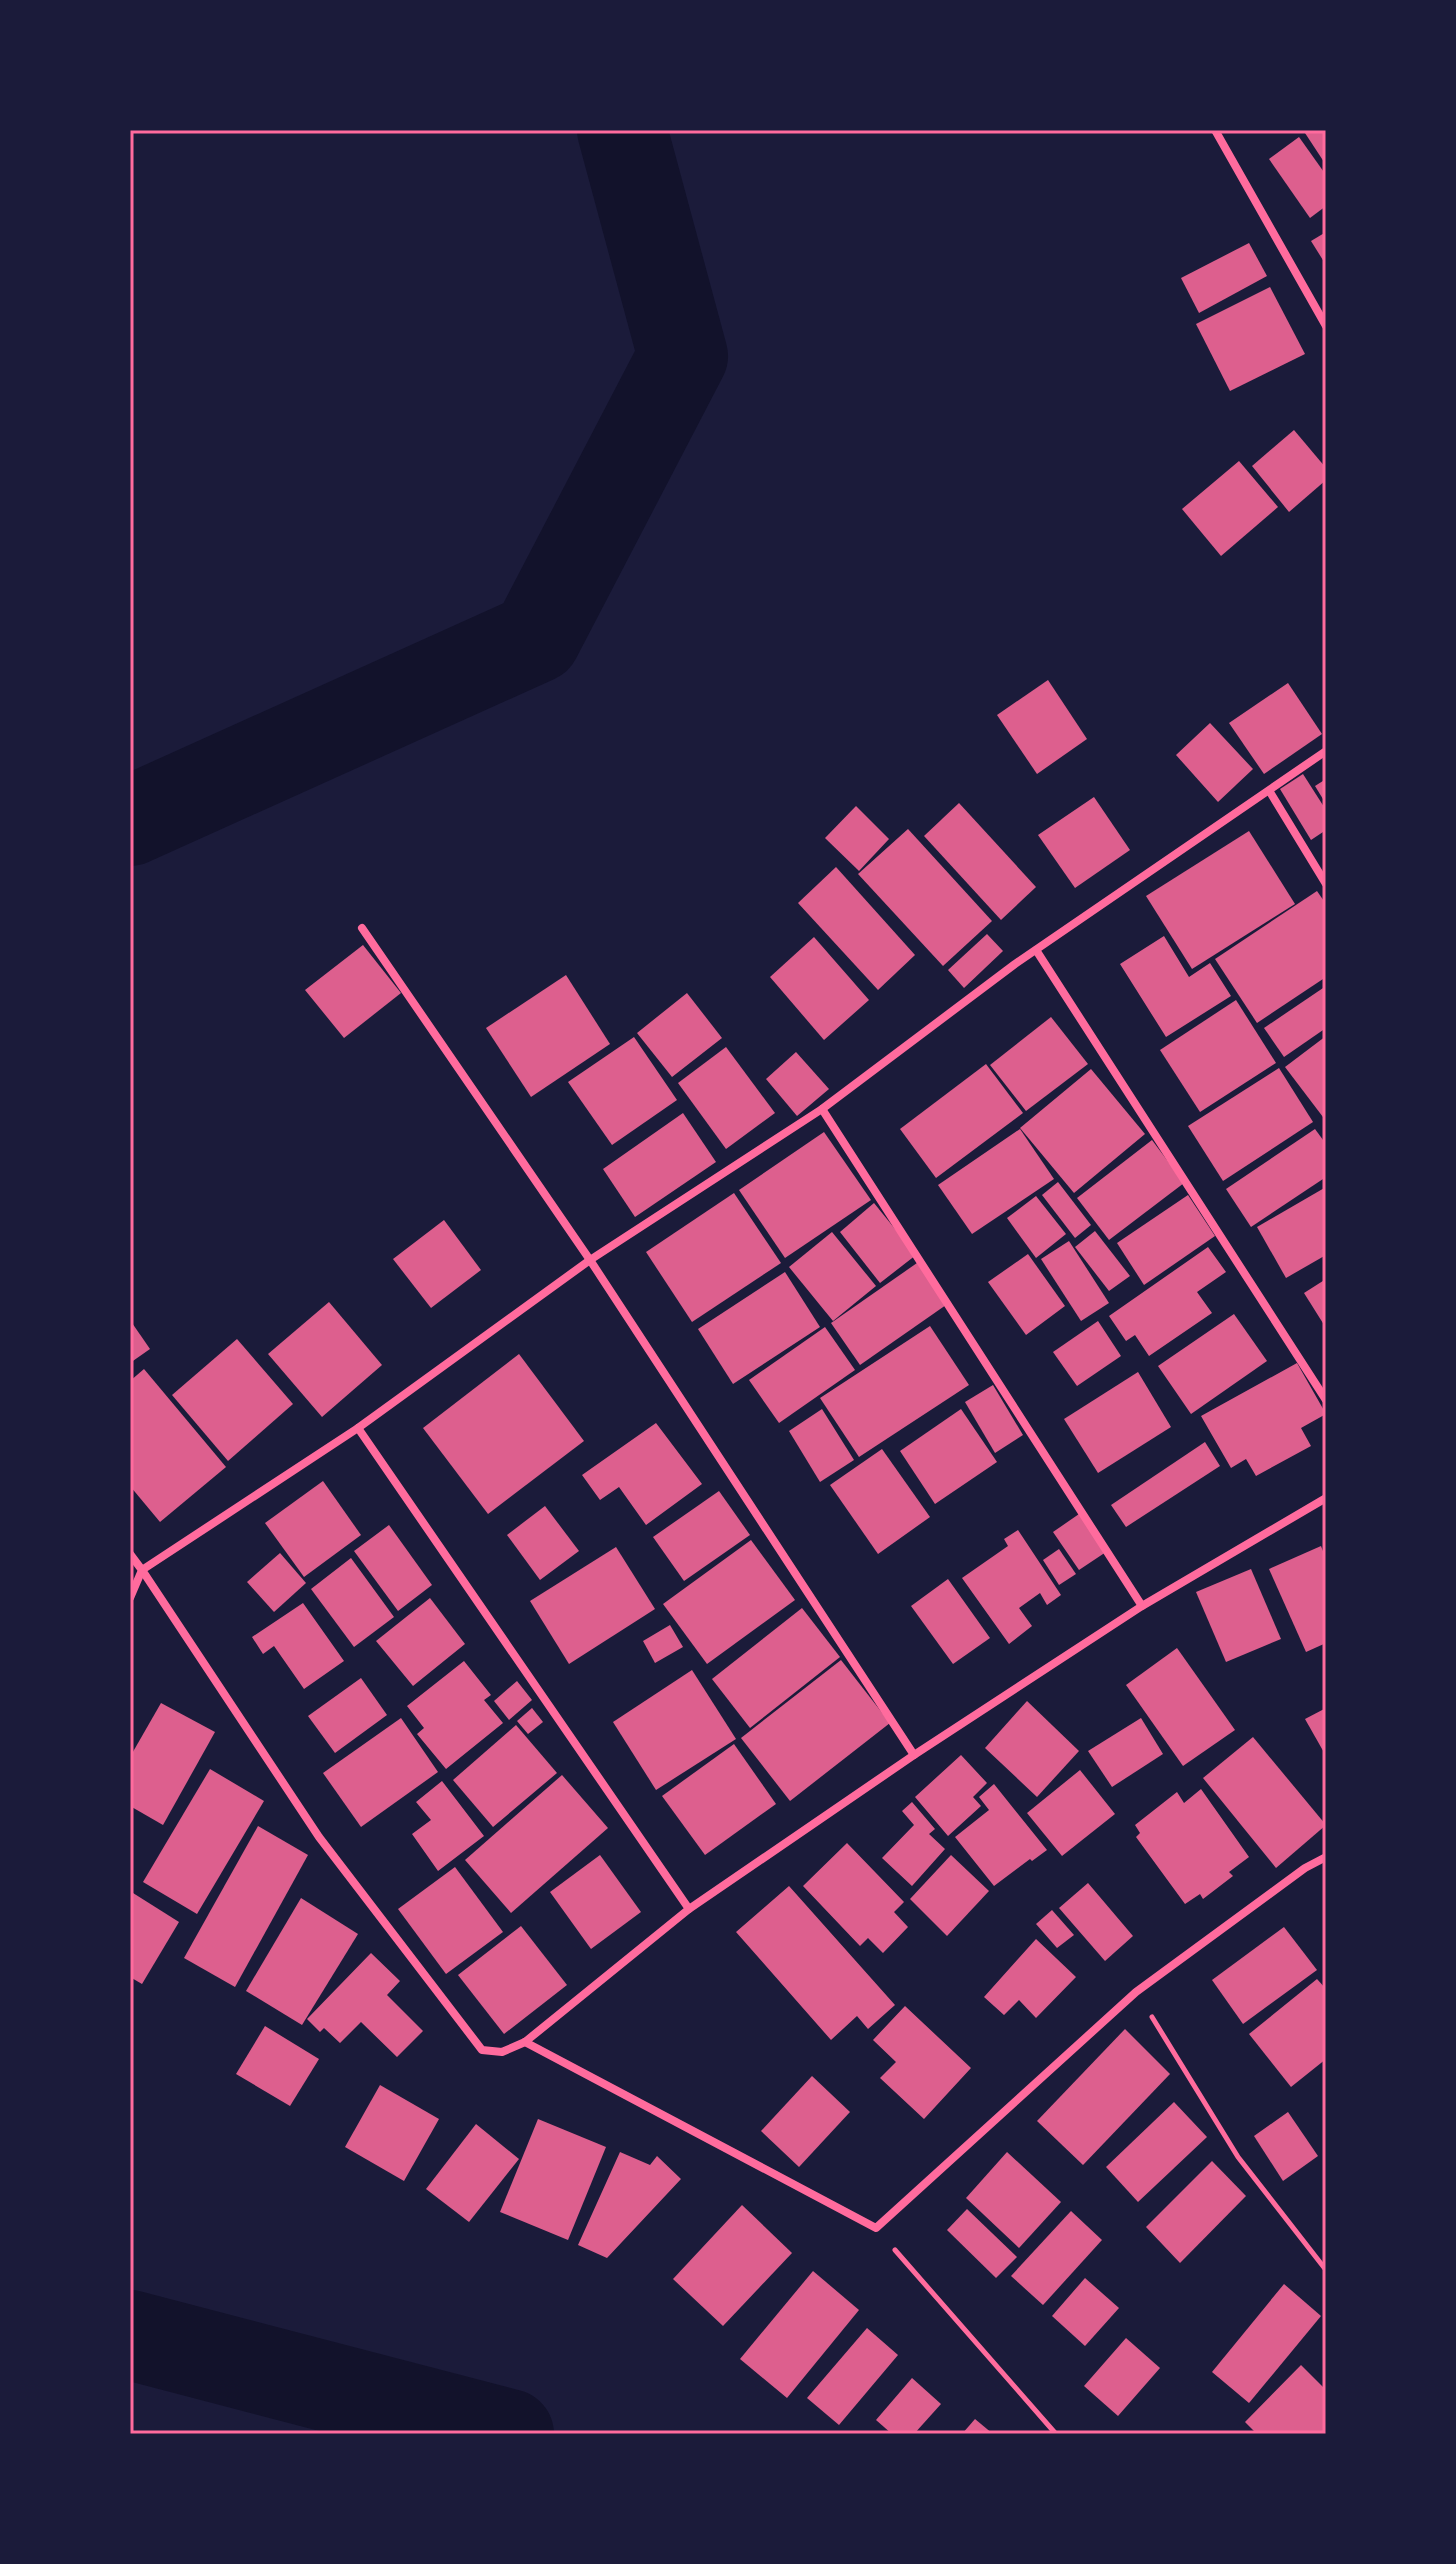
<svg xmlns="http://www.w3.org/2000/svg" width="1456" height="2564" viewBox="0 0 1456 2564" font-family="'Public Sans',sans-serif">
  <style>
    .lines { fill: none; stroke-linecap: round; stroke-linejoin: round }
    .river { stroke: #12122b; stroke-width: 90 }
    .building { fill: #dd5f8e }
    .path { stroke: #ff6b9d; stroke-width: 5 }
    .minor { stroke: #ff6b9d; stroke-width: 8 }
    .neatline { fill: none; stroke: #ff6b9d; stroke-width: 3 }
  </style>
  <rect width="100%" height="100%" fill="#1b1b3a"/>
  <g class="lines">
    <g class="river">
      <polyline points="130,821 536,638 683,356 622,130"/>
      <polyline points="130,2335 509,2434"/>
    </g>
  </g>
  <g class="building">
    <polygon points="1303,130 1326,130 1326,165"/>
    <polygon points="1299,137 1326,175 1326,206 1310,218 1269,159"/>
    <polygon points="1326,232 1326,265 1311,241"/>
    <polygon points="1249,243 1267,276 1199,313 1181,278"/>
    <polygon points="1270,287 1305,354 1230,391 1196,324"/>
    <polygon points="1294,430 1326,468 1326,480 1289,512 1252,466"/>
    <polygon points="1239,461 1278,507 1221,556 1182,509"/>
    <polygon points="1048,680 1087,739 1037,774 997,715"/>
    <polygon points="1288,683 1322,734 1264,774 1229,723"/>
    <polygon points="1210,723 1253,769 1218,802 1176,755"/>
    <polygon points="1303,774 1326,810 1326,830 1311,840 1280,789"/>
    <polygon points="1326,779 1326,804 1315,786"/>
    <polygon points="1094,797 1130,850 1075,888 1038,835"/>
    <polygon points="959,803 1036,887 1001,920 924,836"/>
    <polygon points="856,806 889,839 859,871 825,838"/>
    <polygon points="908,829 992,921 943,966 858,874"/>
    <polygon points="1249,831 1295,904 1192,969 1146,896"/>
    <polygon points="836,867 915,955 878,990 798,903"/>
    <polygon points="1317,891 1326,904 1326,977 1257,1023 1215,959"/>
    <polygon points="987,934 1003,951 964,988 948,970"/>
    <polygon points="1164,936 1189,977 1210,963 1231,996 1166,1037 1120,964"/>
    <polygon points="814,937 869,1000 824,1040 770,977"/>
    <polygon points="363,945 401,993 344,1038 305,990"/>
    <polygon points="566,975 610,1044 531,1097 486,1028"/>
    <polygon points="1326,986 1326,1028 1284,1057 1264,1028"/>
    <polygon points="687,993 722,1038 672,1077 637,1033"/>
    <polygon points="1236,1000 1276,1063 1200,1112 1160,1050"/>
    <polygon points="1051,1017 1088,1064 1026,1111 990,1065"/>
    <polygon points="1326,1036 1326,1121 1285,1067"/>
    <polygon points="634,1037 677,1100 612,1145 568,1082"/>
    <polygon points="726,1047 775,1113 726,1149 678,1083"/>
    <polygon points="796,1052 829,1089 797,1116 766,1079"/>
    <polygon points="986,1064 1023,1113 936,1178 900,1129"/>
    <polygon points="1279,1068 1313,1122 1223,1181 1188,1126"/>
    <polygon points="1091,1069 1145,1134 1074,1193 1020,1128"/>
    <polygon points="683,1113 716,1162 635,1217 603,1169"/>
    <polygon points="1020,1129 1054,1179 972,1234 938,1185"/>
    <polygon points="1315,1129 1326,1144 1326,1177 1251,1227 1226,1189"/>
    <polygon points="824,1132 871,1200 785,1258 739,1190"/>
    <polygon points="1152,1140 1184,1183 1109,1240 1077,1198"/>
    <polygon points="1058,1182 1091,1225 1075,1238 1042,1195"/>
    <polygon points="1326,1187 1326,1255 1286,1278 1257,1227"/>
    <polygon points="734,1193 781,1263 692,1322 646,1252"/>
    <polygon points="1188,1195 1215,1236 1144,1285 1117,1243"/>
    <polygon points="1036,1196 1066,1234 1036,1258 1007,1218"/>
    <polygon points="874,1203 916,1255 880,1283 840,1232"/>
    <polygon points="444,1220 481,1270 431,1308 393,1259"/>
    <polygon points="1095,1231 1130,1276 1109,1291 1075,1247"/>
    <polygon points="832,1232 876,1286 833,1321 789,1267"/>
    <polygon points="1069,1241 1109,1303 1081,1321 1041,1259"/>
    <polygon points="1208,1247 1226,1272 1197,1292 1212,1313 1149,1356 1135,1335 1126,1341 1109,1316"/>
    <polygon points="1028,1254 1065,1306 1026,1335 988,1282"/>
    <polygon points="917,1263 946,1305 860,1365 831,1323"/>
    <polygon points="785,1272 820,1327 733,1384 698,1329"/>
    <polygon points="1326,1279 1326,1328 1304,1293"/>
    <polygon points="329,1302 382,1365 322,1417 268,1354"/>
    <polygon points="1234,1314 1267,1361 1191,1414 1158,1366"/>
    <polygon points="130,1320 150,1349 130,1363"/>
    <polygon points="1098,1321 1121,1356 1077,1386 1053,1352"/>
    <polygon points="930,1326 969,1385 859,1457 820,1398"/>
    <polygon points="825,1327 855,1370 779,1423 749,1380"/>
    <polygon points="237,1339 293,1404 228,1461 172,1395"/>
    <polygon points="519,1354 584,1441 488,1514 423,1428"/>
    <polygon points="1297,1363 1326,1414 1301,1428 1311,1446 1256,1476 1246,1459 1231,1468 1201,1416"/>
    <polygon points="144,1369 226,1467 160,1522 130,1486 130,1381"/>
    <polygon points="1138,1372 1171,1427 1098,1473 1064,1419"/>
    <polygon points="993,1385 1023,1435 995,1453 965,1402"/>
    <polygon points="822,1409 854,1460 820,1482 789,1431"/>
    <polygon points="961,1409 997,1462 935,1504 900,1451"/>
    <polygon points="656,1423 702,1484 646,1525 619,1487 600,1500 582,1475"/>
    <polygon points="1205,1442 1220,1466 1126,1527 1111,1505"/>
    <polygon points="882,1449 930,1517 878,1554 830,1485"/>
    <polygon points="323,1481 361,1535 304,1577 265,1523"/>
    <polygon points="719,1491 750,1535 684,1581 653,1537"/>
    <polygon points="545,1506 579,1551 540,1580 507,1535"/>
    <polygon points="1079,1514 1106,1552 1079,1570 1053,1532"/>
    <polygon points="389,1525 432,1585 398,1611 354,1551"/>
    <polygon points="1018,1530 1061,1595 1047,1605 1040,1593 1019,1608 1032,1626 1009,1644 962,1578 1008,1546 1004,1539"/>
    <polygon points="751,1540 795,1600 707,1664 663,1604"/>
    <polygon points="1321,1546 1326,1559 1326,1643 1306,1652 1269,1569"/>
    <polygon points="616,1547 655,1609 569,1664 530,1601"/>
    <polygon points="1059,1549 1076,1574 1059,1585 1043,1560"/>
    <polygon points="280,1553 306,1583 274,1612 247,1582"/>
    <polygon points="351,1558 394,1617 354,1647 311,1589"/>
    <polygon points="1251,1569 1281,1639 1226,1662 1196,1592"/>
    <polygon points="948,1579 990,1638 953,1664 911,1606"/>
    <polygon points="430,1598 465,1644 413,1686 376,1641"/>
    <polygon points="303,1603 344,1661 304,1689 274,1646 263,1654 252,1637"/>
    <polygon points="802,1608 840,1657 750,1728 712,1679"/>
    <polygon points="670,1625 683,1647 655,1663 643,1641"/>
    <polygon points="1177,1648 1235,1730 1183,1766 1126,1685"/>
    <polygon points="841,1660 890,1723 790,1801 741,1738"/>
    <polygon points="464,1661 491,1695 484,1700 503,1723 446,1769 417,1734 424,1728 407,1706"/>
    <polygon points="692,1670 736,1739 656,1790 613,1722"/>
    <polygon points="361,1678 387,1715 335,1753 308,1716"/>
    <polygon points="517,1681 532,1700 509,1720 494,1701"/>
    <polygon points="1027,1701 1079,1751 1037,1797 985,1748"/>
    <polygon points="161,1703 215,1732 163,1825 130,1806 130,1757"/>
    <polygon points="532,1708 543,1722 528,1734 517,1721"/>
    <polygon points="1326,1708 1326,1756 1305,1719"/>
    <polygon points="401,1718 438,1772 361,1827 323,1773"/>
    <polygon points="1141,1718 1163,1754 1112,1787 1088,1751"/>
    <polygon points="516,1725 557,1773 493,1827 453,1780"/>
    <polygon points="1253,1737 1326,1825 1276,1868 1203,1778"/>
    <polygon points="734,1744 776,1804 705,1855 662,1796"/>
    <polygon points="961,1755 987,1783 973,1797 981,1806 948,1836 915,1797"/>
    <polygon points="210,1769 264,1801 197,1914 143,1882"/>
    <polygon points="1080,1770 1115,1814 1062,1856 1027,1813"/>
    <polygon points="562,1775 608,1828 511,1913 465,1860"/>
    <polygon points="442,1781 484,1836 438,1871 412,1834 431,1820 416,1802"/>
    <polygon points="994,1784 1047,1850 1032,1861 1030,1859 994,1886 955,1837 989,1810 979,1797"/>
    <polygon points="1201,1789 1249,1857 1229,1872 1233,1876 1203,1899 1200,1894 1185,1904 1136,1837 1140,1833 1135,1825 1177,1792 1184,1803"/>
    <polygon points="912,1802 935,1829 929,1834 945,1849 912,1886 882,1858 914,1825 902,1811"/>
    <polygon points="258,1826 308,1855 235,1987 184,1958"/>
    <polygon points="847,1843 904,1902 894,1912 908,1927 883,1953 868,1938 860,1946 803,1886"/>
    <polygon points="600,1855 641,1912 591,1949 550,1892"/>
    <polygon points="951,1855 989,1891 947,1936 910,1899"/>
    <polygon points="455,1867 503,1932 446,1974 398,1909"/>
    <polygon points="1088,1883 1133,1936 1105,1961 1059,1908"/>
    <polygon points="789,1886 895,2005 868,2029 857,2016 831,2040 736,1932"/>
    <polygon points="133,1893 179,1922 142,1984 130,1977 130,1898"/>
    <polygon points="301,1898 358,1934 302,2025 246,1991"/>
    <polygon points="1052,1910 1074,1935 1057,1948 1036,1924"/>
    <polygon points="521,1926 567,1985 504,2034 458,1975"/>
    <polygon points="1284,1927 1317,1970 1243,2024 1212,1980"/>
    <polygon points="1036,1939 1076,1977 1036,2018 1019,2000 1004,2015 984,1997"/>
    <polygon points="371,1953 400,1981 387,1995 423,2031 397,2057 361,2022 340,2043 324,2028 320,2032 307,2019"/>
    <polygon points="1317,1979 1326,1989 1326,2059 1291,2087 1249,2034"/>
    <polygon points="905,2006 971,2068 924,2119 880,2078 896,2062 873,2040"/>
    <polygon points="265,2026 319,2059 290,2106 236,2074"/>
    <polygon points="1125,2029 1170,2074 1083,2165 1037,2121"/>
    <polygon points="812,2076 850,2112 799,2167 761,2131"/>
    <polygon points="380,2085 439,2119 404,2181 345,2147"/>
    <polygon points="1174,2102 1207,2137 1138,2202 1106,2167"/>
    <polygon points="1288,2112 1318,2156 1283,2181 1254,2136"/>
    <polygon points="538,2119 606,2147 568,2240 500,2212"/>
    <polygon points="476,2124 519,2159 469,2222 426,2189"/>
    <polygon points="620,2152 650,2165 657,2156 681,2179 607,2258 578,2245"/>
    <polygon points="1007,2152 1061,2202 1019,2248 966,2198"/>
    <polygon points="1212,2161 1246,2196 1180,2263 1146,2227"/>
    <polygon points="742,2205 792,2253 723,2326 673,2279"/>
    <polygon points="967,2209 1017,2257 996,2278 947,2230"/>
    <polygon points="1071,2211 1102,2240 1043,2305 1011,2276"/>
    <polygon points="813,2271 859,2310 787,2398 740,2359"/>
    <polygon points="1085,2278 1119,2308 1085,2346 1052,2316"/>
    <polygon points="1284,2284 1321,2316 1249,2403 1212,2372"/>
    <polygon points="867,2328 898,2355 839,2425 807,2398"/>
    <polygon points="1126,2338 1160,2368 1118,2416 1084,2386"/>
    <polygon points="1301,2365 1326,2390 1326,2430 1322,2434 1251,2434 1254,2431 1245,2422"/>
    <polygon points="912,2378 941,2404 914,2434 892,2434 876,2420"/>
    <polygon points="975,2419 993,2434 962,2434"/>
  </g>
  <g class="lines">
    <g class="path">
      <polyline points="1152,2017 1238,2157 1326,2270"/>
      <polyline points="895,2250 1056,2434"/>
    </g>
    <g class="minor">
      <polyline points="1215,130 1326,326"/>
      <polyline points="1326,751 1015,964 822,1109 590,1260 358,1428 142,1570 319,1837 482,2050 502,2052 525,2042 689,1909 914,1755 1142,1606 1326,1498"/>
      <polyline points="1270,792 1326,884"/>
      <polyline points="362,928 590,1260 914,1755"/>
      <polyline points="1036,950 1326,1400"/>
      <polyline points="822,1109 1142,1606"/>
      <polyline points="358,1428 689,1909"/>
      <polyline points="130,1554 142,1570 130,1598"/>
      <polyline points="525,2042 876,2228 1136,1992 1305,1868 1326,1857"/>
    </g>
  </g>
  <rect width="1456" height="2564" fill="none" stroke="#1b1b3a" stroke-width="264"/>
  <rect x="132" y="132" width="1192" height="2300" class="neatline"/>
</svg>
